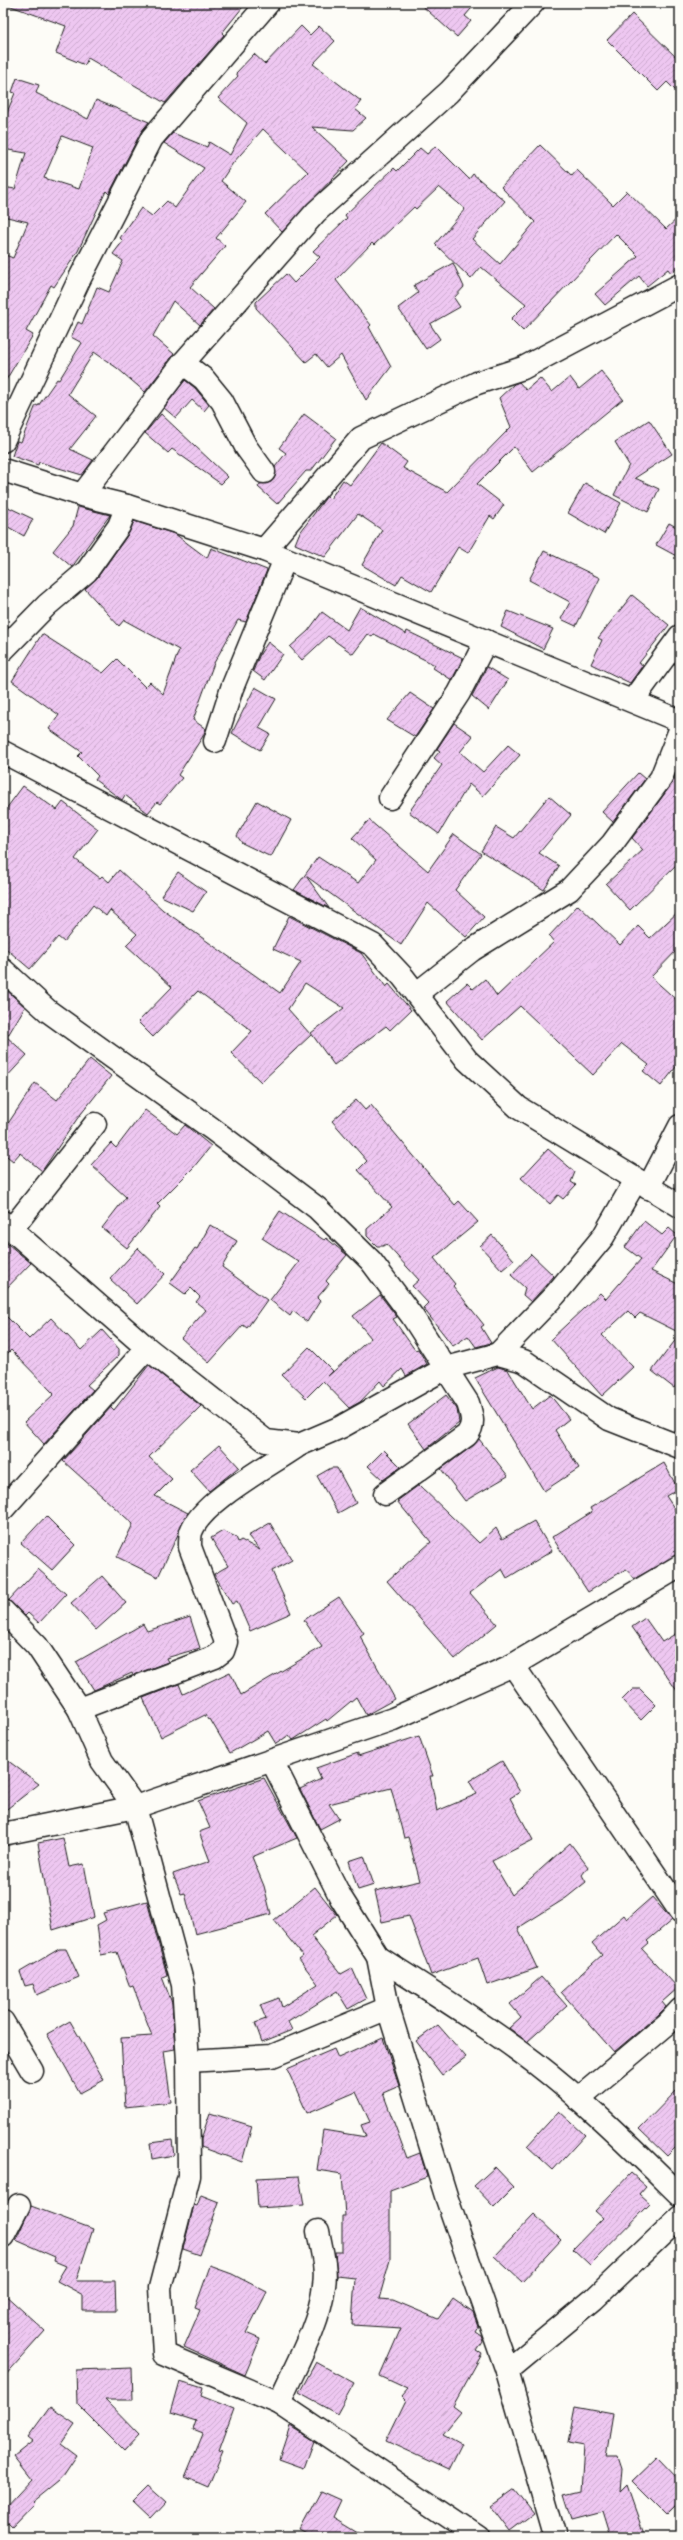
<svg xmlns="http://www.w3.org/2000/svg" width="683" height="2540" viewBox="0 0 683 2540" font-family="'Patrick Hand',sans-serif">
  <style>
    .building { fill: url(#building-hatch); stroke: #1c1c1c; fill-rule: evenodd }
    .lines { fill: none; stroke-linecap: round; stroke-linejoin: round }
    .minor-casing { stroke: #1c1c1c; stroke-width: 25 }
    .minor { stroke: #fdfcf7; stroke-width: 22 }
  </style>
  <defs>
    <pattern id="building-hatch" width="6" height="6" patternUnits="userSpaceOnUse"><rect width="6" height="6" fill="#eec7f1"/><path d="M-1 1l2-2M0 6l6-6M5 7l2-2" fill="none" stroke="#ccaace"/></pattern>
  </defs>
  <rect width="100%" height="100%" fill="#fdfcf7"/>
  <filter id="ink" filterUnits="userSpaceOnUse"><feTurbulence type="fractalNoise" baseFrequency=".025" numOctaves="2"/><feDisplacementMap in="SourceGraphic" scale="8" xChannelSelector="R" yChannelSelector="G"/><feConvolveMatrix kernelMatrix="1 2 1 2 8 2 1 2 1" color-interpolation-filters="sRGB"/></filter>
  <g filter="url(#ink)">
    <g class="building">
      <polygon points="8,3 246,3 222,33 224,35 165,103 88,58 85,65 56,53 66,26 8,5"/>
      <polygon points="419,3 476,3 465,16 471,21 457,37"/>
      <polygon points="632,14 680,61 680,95 667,82 658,91 607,40"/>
      <polygon points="301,26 310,35 319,26 335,41 313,64 361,101 355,109 366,118 353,130 312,127 349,161 282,232 265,214 308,172 263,129 233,163 221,181 246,202 216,238 225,246 190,287 214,309 200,325 173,301 153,336 174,354 145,392 117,368 94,352 68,394 96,416 70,449 93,460 82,475 39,462 38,465 12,456 17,441 21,442 36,405 38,406 57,379 59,380 82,343 71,337 78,322 82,324 97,287 109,292 123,261 113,254 123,241 120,238 141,208 152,216 167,201 175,208 204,168 164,143 173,133 207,147 209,142 230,155 247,123 218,98 238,76 236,73 254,54 265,64"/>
      <path d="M17,78L39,85L36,93L88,119L96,100L149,122L141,132L109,194L106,191L78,251L54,287L51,285L26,331L33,335L3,385V254L13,258L28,222L3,216V187L15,189L26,153L3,149V122L15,93L12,92ZM62,136L93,148L79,189L44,178Z"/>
      <polygon points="540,145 572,176 577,170 613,205 627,191 666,229 680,216 680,265 671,273 668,269 647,286 639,276 605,305 595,294 638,256 616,234 523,331 511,319 526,304 481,267 471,279 435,244 465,209 439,187 416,209 414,207 374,245 372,243 336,280 371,325 369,327 391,367 366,400 341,355 327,367 316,354 306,362 256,308 256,302 286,274 294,283 320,257 313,251 347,218 345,215 394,168 397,171 420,148 427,154 436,146 469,179 473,174 505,201 472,239 500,264 535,222 501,187"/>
      <polygon points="453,263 464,287 454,298 460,307 430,324 440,339 426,349 398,308 418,293 414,285"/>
      <polygon points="601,371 623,399 533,472 514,447 477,484 504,505 494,519 490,516 468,553 458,547 431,592 402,575 396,585 362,565 382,530 358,514 325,557 295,544 299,534 327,496 330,499 343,480 350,485 381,443 407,462 403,468 447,492 511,427 499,398 514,384 519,382 526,390 540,378 552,392 570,377 579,389"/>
      <polygon points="185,380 195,388 209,405 204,411 192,400 176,418 164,408"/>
      <polygon points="161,414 228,477 221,484 172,449 168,453 145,433"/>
      <polygon points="304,414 336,438 311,471 306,471 277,504 258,487 260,484 271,482 275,477 275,467 286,453 279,448"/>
      <polygon points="649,420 672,454 635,478 659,489 648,512 614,495 629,465 615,442"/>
      <polygon points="585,483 621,503 604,534 568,513"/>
      <polygon points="8,507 33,519 24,536 3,524"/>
      <polygon points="78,507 110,515 72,567 53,551 73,526"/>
      <polygon points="134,521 175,534 207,558 211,548 267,570 246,622 238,620 214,663 193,720 206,729 203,736 178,775 182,778 160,804 157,802 148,813 125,795 122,800 95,780 98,776 78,756 82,752 49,729 59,715 12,681 42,634 103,673 117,659 145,687 150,682 163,694 179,650 124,620 119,626 85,589 97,578 129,533"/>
      <polygon points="669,523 680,529 680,558 656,545"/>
      <polygon points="544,551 600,578 576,626 561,619 570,602 529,580"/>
      <polygon points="632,595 669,625 639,663 643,665 630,683 591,664 602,640 598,638"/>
      <polygon points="360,607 406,634 407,631 463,658 452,680 433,668 435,665 374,634 372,637 368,634 353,654 328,636 302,660 290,647 308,631 322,612 347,630"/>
      <polygon points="508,611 553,629 543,649 501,627"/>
      <polygon points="268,642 283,654 265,680 253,671 260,654"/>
      <polygon points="487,667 508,680 489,710 472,696"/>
      <polygon points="255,687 276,699 259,728 270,734 260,750 232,733"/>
      <polygon points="410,693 434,709 415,737 387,720"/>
      <polygon points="454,723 473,736 460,752 483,772 508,745 520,755 483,796 469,784 439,834 409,812 442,765 434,758 440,751 437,749"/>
      <polygon points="680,769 680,861 630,910 606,884 643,850 632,838 671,785"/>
      <polygon points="638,773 645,779 613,822 602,812"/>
      <polygon points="23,786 57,810 63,802 98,829 75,859 100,878 102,876 109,882 119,870 163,910 280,993 301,962 273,949 289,916 361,953 386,987 389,984 411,1010 390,1030 386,1026 334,1065 311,1033 344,1008 305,983 288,1009 311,1035 261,1082 231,1053 252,1031 198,991 153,1037 138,1022 172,987 126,945 137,934 110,910 106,916 93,905 64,942 58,937 30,969 3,946 3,813"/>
      <polygon points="549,796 571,815 539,853 559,866 544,890 481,851 496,827 514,838"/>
      <polygon points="257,801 291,820 271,857 242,843 237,836"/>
      <polygon points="369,820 428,871 454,834 481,854 455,890 484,917 466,937 428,903 401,945 306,876 329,908 294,890 318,857 358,883 376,860 352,838"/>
      <polygon points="178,872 206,892 193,911 161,896"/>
      <polygon points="578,905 620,945 638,926 650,938 680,910 680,947 651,977 680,1003 680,1062 661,1086 643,1071 649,1065 622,1044 593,1075 520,1006 482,1040 447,1001 467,983 473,989 485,979 497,996 554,942 549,936"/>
      <polygon points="3,987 25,1007 7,1037 27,1055 3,1081"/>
      <polygon points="90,1059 111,1076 77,1119 42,1171 20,1153 13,1161 3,1153 3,1131 35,1083 57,1100"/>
      <polygon points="356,1100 365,1110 371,1105 455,1205 459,1201 478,1222 434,1258 455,1284 453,1286 484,1325 481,1327 491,1343 476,1347 468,1336 453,1346 423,1308 428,1303 412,1286 419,1280 386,1244 383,1246 377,1246 367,1236 367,1229 392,1207 358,1170 367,1161 332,1121"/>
      <polygon points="145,1110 177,1134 185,1125 211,1146 193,1168 157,1204 160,1207 127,1248 102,1228 126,1197 91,1165 111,1143 116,1148"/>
      <polygon points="548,1149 575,1172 571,1182 576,1185 563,1199 558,1195 550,1204 521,1178"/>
      <polygon points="280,1211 324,1240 326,1238 347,1255 326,1281 329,1284 317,1298 320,1301 307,1322 293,1311 290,1316 270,1300 299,1262 262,1238"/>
      <polygon points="644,1221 662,1235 669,1228 677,1235 651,1271 680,1285 680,1333 640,1313 635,1318 628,1311 602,1335 633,1367 602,1396 551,1339 600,1293 606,1299 641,1259 625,1247"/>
      <polygon points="210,1225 237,1241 222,1267 267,1300 247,1328 243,1325 209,1363 181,1338 206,1310 196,1302 200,1297 191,1288 185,1294 170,1283 195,1248 197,1249"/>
      <polygon points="492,1235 514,1260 502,1270 480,1246"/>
      <polygon points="3,1240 31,1263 3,1292"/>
      <polygon points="138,1248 165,1274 137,1304 110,1279"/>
      <polygon points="531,1254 554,1276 531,1302 523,1295 525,1288 511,1275"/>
      <polygon points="380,1295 397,1317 393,1319 415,1350 418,1349 427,1364 406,1376 402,1369 384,1386 380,1381 360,1402 349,1408 323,1381 306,1398 282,1375 309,1347 333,1371 326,1378 371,1338 353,1316"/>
      <polygon points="3,1313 29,1339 51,1318 81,1350 102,1330 119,1349 119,1355 87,1385 93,1390 44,1444 24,1422 54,1394 11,1350 3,1358"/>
      <polygon points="680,1334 680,1379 674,1388 652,1371"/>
      <polygon points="149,1365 201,1406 149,1457 172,1479 155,1496 188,1513 158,1577 117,1557 133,1524 63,1461 111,1407 114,1410"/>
      <polygon points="498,1367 508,1370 532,1409 550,1395 569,1419 555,1430 579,1468 544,1491 475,1378"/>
      <polygon points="446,1395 457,1409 459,1423 426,1449 408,1424"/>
      <polygon points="479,1439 508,1476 465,1501 441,1469 474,1445"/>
      <polygon points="219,1445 239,1467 209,1491 190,1470"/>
      <polygon points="384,1450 401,1467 383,1480 368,1466"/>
      <polygon points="664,1463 678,1489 666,1496 680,1517 680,1554 634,1579 626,1569 588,1592 552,1537 592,1512 590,1508"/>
      <polygon points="331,1468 337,1468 356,1503 338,1513 317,1476"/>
      <polygon points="419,1485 479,1543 496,1528 502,1539 534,1521 552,1551 507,1578 502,1569 470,1593 497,1624 455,1659 387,1581 431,1542 397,1501"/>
      <polygon points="46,1516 75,1545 52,1570 21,1543"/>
      <polygon points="270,1523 292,1560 272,1571 291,1613 250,1631 237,1601 232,1604 214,1574 228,1566 211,1538 223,1531 236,1537 238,1542 241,1540 260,1550 248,1536"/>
      <polygon points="38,1569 66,1594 39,1623 28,1613 25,1616 9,1600"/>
      <polygon points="102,1576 126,1603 96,1630 71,1603"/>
      <polygon points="339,1597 364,1633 360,1636 395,1699 366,1715 356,1697 327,1721 326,1719 293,1740 289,1735 276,1744 268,1731 230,1753 210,1719 208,1720 205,1715 161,1737 143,1698 179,1684 183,1694 230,1672 241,1695 322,1647 304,1620"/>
      <polygon points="190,1617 200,1648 166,1658 168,1662 133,1675 132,1673 94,1690 76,1662 143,1624 147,1631"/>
      <polygon points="645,1618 662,1642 680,1631 680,1695 632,1627"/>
      <polygon points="633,1689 640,1689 656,1705 641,1720 622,1700"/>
      <polygon points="419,1736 433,1776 430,1776 437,1811 477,1794 469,1781 502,1761 520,1792 510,1798 533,1840 492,1861 512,1895 570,1843 588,1867 582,1875 586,1882 566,1898 518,1928 537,1968 487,1985 478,1958 431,1975 409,1916 382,1922 375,1891 420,1881 408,1837 404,1838 391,1788 329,1804 339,1819 320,1829 300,1789 321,1779 316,1768 358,1753 358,1756"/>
      <polygon points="3,1757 39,1784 3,1812"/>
      <polygon points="264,1778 297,1838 252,1857 264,1886 271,1914 195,1934 185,1893 181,1894 173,1874 210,1861 199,1832 210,1828 198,1801"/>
      <polygon points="63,1838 69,1867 84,1864 94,1917 53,1930 38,1843"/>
      <polygon points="364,1856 374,1885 358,1890 349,1861"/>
      <polygon points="315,1887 337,1915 311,1936 341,1974 352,1968 366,1999 348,2009 337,1991 288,2022 292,2030 262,2042 255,2023 266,2019 260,2005 279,1998 282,2007 318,1984 299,1959 303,1956 274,1920"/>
      <polygon points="652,1897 672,1920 647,1941 649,1943 642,1949 678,1988 662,2002 666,2007 658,2015 614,2052 561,1992 602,1955 592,1943 624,1915 627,1919"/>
      <polygon points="147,1901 167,1975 162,1977 172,2003 175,2049 164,2051 171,2102 125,2107 121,2038 152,2036 133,1986 130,1987 117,1952 101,1955 97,1925 106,1920 103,1913"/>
      <polygon points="59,1949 66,1949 79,1977 37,1995 33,1984 25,1986 20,1972"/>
      <polygon points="541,1977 567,2006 527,2042 509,2028 521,2017 510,2004"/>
      <polygon points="70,2021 104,2080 80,2093 47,2034"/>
      <polygon points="438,2025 466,2057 442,2075 416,2041"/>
      <polygon points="383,2038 399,2086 383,2093 407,2158 420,2153 427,2177 390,2191 390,2260 379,2299 393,2300 438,2319 453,2298 473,2312 478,2326 475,2331 481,2335 483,2342 477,2351 482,2354 453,2406 461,2412 443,2434 461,2444 448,2470 386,2441 406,2400 402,2396 408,2389 380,2376 401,2328 352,2325 355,2278 337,2276 335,2252 342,2252 342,2216 345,2216 342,2174 317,2170 323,2130 366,2137 361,2125 370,2122 356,2092 307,2113 287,2069 334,2049 338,2058"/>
      <polygon points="680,2087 680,2143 667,2156 639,2129"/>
      <polygon points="559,2111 585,2135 553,2170 527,2146"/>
      <polygon points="210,2113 252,2126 242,2162 201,2147 201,2139"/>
      <polygon points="172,2140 174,2155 152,2159 150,2143"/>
      <polygon points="495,2167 514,2187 494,2207 474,2186"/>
      <polygon points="631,2173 646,2186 639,2194 650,2204 590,2265 573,2249 603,2218 595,2211"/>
      <polygon points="299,2176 304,2205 258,2208 256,2178"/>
      <polygon points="201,2195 219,2202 200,2255 183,2249 194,2205 197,2206"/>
      <polygon points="31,2206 93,2229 76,2281 115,2281 116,2311 83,2311 83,2295 57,2281 66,2266 54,2261 55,2257 16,2240"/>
      <polygon points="534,2214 561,2240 522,2282 494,2256"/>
      <polygon points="210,2266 232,2274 267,2292 246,2333 260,2339 245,2375 184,2347 200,2310 195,2308"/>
      <polygon points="3,2293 45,2331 3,2378"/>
      <polygon points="316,2362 354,2383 337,2414 299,2393"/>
      <polygon points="132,2368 133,2400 105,2400 139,2435 124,2451 77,2404 76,2370"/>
      <polygon points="180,2381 203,2388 201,2396 234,2409 219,2450 223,2451 208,2487 185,2477 203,2434 193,2430 196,2421 171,2413"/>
      <polygon points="50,2407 75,2424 61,2444 77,2456 63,2477 32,2502 34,2504 12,2527 7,2522 3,2526 3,2510 32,2479 14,2456 33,2441 28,2437"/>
      <polygon points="575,2407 613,2414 606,2457 618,2457 622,2469 620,2493 627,2486 645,2537 611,2537 603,2511 572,2519 564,2494 581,2490 584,2446 568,2443"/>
      <polygon points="290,2426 314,2441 304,2468 279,2459"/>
      <polygon points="657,2457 680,2481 680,2501 666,2515 632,2481"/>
      <polygon points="148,2486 166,2502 150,2519 132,2502"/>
      <polygon points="515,2489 534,2513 510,2531 491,2506"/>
      <polygon points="321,2491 341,2500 333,2517 366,2537 313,2537 300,2530"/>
    </g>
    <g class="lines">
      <defs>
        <g id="minor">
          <polyline points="183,363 204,379 222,401 246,447 264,472"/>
          <polyline points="3,441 80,278 152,138 268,3"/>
          <polyline points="3,470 82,495 127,506 264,550 680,721"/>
          <polyline points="82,495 183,363 316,212 449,92 533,3"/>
          <polyline points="264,550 361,438 477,383 523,368 680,285"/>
          <polyline points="3,650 47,605 87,571 119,526 127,506"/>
          <polyline points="633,700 680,636"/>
          <polyline points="215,741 232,688 285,559"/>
          <polyline points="3,752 373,945 403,977 467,1060 519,1108 680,1206"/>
          <polyline points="390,798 459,693 486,641"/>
          <path d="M3,970L48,1011L211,1128L317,1208L371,1261L412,1316L468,1403C472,1416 475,1424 467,1435L385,1494"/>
          <polyline points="416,994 472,950 569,890 612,844 661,778 680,730"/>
          <polyline points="648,1188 680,1126"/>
          <polyline points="3,1222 147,1348 266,1441 299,1445 341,1427 446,1368 498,1354 524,1361 609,1419 680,1447"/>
          <polyline points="11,1230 95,1124"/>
          <polyline points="498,1354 555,1295 603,1237 636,1180"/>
          <polyline points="3,1509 147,1348"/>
          <polyline points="3,1611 37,1646 79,1709 102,1761 135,1807 183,1985 188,2061 189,2176 160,2288 164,2354 279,2403 478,2537"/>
          <polyline points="513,1665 680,1911"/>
          <path d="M79,1709L215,1657L223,1651L226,1642L190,1547C190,1542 190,1536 191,1532C202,1501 271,1465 299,1445"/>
          <polyline points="272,1761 341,1898 378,1957 388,2008 447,2199 507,2371 555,2537"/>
          <polyline points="3,1834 135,1807 393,1719 513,1665 680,1566"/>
          <path d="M378,1957C431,1991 484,2024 534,2062C586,2102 633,2149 680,2195"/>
          <polyline points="3,2022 32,2071"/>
          <polyline points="188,2061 272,2056 388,2008"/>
          <polyline points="578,2099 667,2024 680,2010"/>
          <polyline points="3,2236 19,2205"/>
          <polyline points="507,2371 594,2299 680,2217"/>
          <path d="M279,2403C295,2366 319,2326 324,2286C327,2268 321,2248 318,2231"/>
        </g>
      </defs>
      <use href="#minor" class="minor-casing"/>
      <use href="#minor" class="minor"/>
    </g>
  </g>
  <rect width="683" height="2540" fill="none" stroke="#fdfcf7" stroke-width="16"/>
  <rect x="8" y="8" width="667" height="2524" fill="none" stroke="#1c1c1c" stroke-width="1.5" filter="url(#ink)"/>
</svg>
